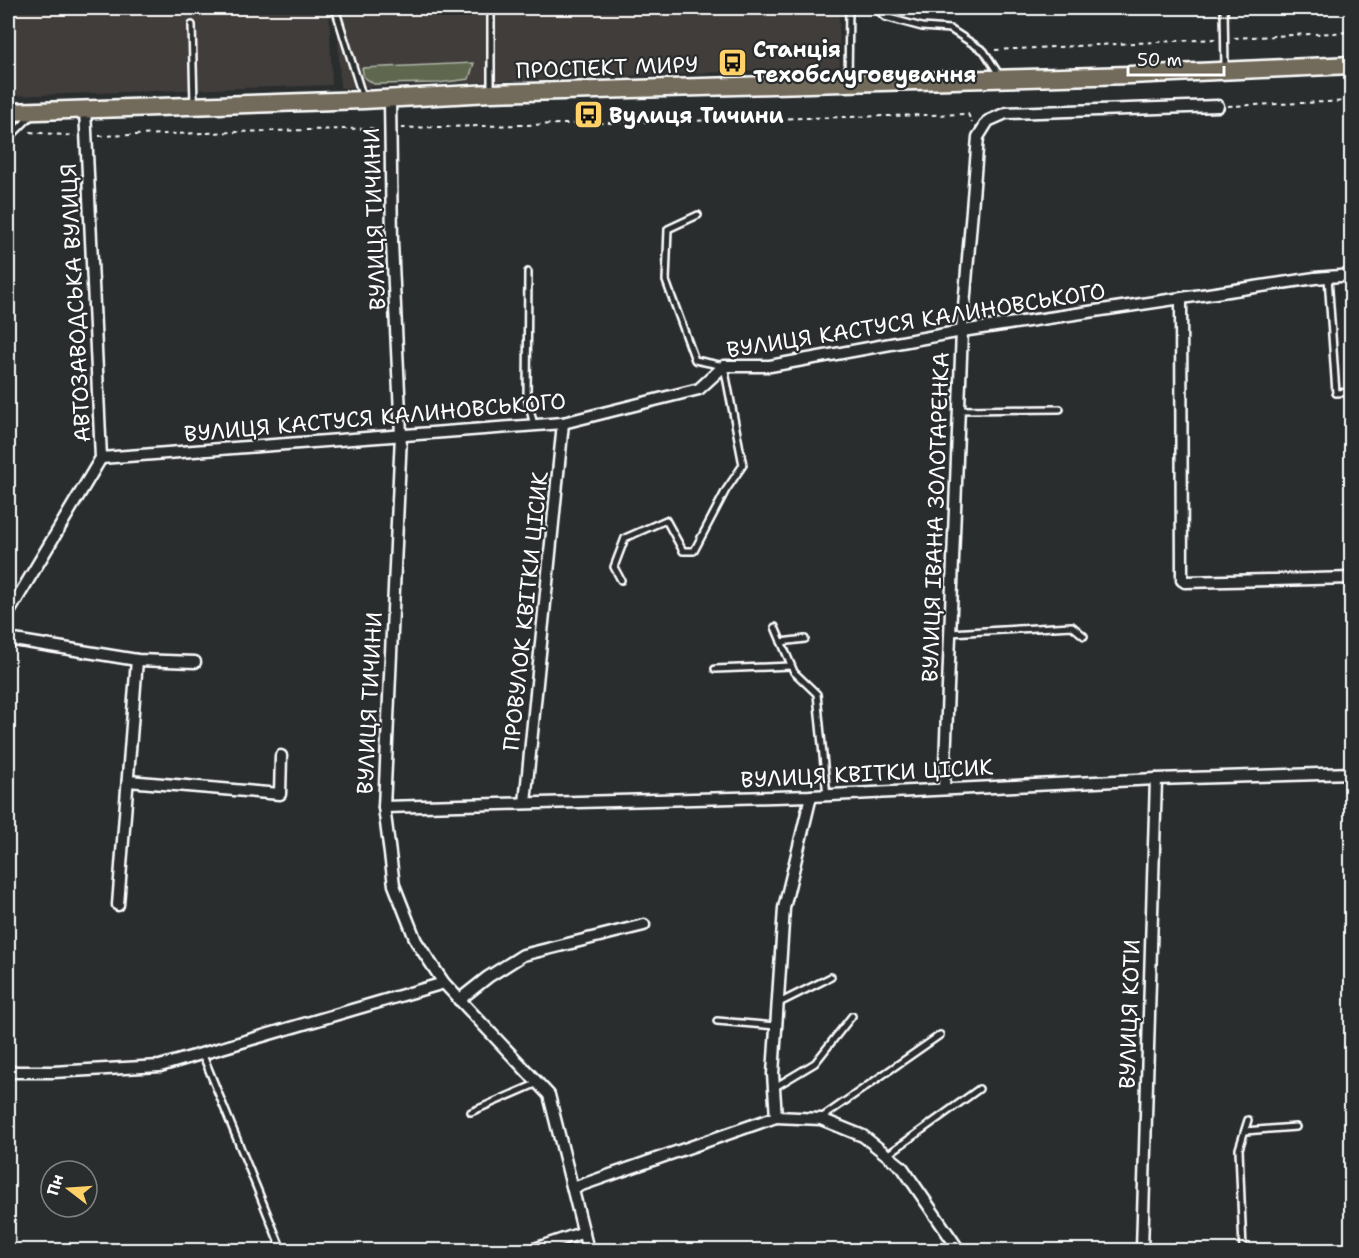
<svg xmlns="http://www.w3.org/2000/svg" width="1359" height="1258" viewBox="0 0 1359 1258" font-family="'Shantell Sans',sans-serif">
  <style>
    .built { fill: #3f3d3a }
    .green { fill: #5e684f; stroke: #aeb4a7; stroke-width: 1.5 }
    .lines { fill: none; stroke-linecap: round; stroke-linejoin: round }
    .lane-casing { stroke: #fff; stroke-width: 10 }
    .street-casing { stroke: #fff; stroke-width: 15 }
    .primary-casing { stroke: #fff; stroke-width: 21 }
    .path { stroke: #fff; stroke-width: 2; stroke-dasharray: 4.5 4.5; stroke-linecap: butt }
    .lane { stroke: #2a2d2e; stroke-width: 5 }
    .street { stroke: #2a2d2e; stroke-width: 10 }
    .primary { stroke: #726b5a; stroke-width: 16 }
    .labels { text-anchor: middle; stroke-width: 4.5; stroke-linejoin: round; paint-order: stroke }
    .poi-label { font-size: 22px; font-weight: bold; fill: #fff; stroke: #2a2d2e; text-anchor: start }
    .street-label { font-size: 22px; fill: #fff; stroke: #2a2d2e }
  </style>
  <rect width="100%" height="100%" fill="#2a2d2e"/>
  <filter id="ink" filterUnits="userSpaceOnUse"><feTurbulence type="fractalNoise" baseFrequency=".0167" numOctaves="2"/><feDisplacementMap in="SourceGraphic" scale="12" xChannelSelector="R" yChannelSelector="G"/><feConvolveMatrix kernelMatrix="1 2 1 2 8 2 1 2 1" color-interpolation-filters="sRGB"/></filter>
  <g filter="url(#ink)">
    <g class="built">
      <polygon points="8,8 329,8 332,85 8,96"/>
      <polygon points="337,8 839,8 840,67 340,88"/>
    </g>
    <polygon class="green" points="474,63 469,79 438,83 374,84 364,77 362,68"/>
    <g class="lines">
      <defs>
        <g id="lane">
          <polyline points="335,8 363,98"/>
          <polyline points="491,8 491,90"/>
          <polyline points="876,8 885,17 922,27 950,29 984,51 1000,76"/>
          <polyline points="1224,8 1225,68"/>
          <polyline points="192,25 194,104"/>
          <polyline points="848,82 849,8"/>
          <polyline points="8,139 32,115"/>
          <polyline points="528,272 527,398 534,425"/>
          <polyline points="1328,277 1336,393 1352,392"/>
          <polyline points="959,410 1060,409"/>
          <polyline points="621,580 614,567 625,538 666,520 683,551 694,551 726,490 743,465 724,366 695,360 666,281 668,229 698,215"/>
          <polyline points="775,627 794,672 817,694 827,796"/>
          <polyline points="950,633 1072,626 1084,636"/>
          <polyline points="781,642 805,639"/>
          <polyline points="715,669 791,666"/>
          <polyline points="779,1003 831,977"/>
          <polyline points="717,1021 776,1026"/>
          <polyline points="202,1053 282,1250"/>
          <polyline points="775,1087 815,1063 852,1016"/>
          <polyline points="471,1112 538,1083"/>
          <polyline points="821,1118 940,1035"/>
          <polyline points="1245,1131 1296,1127"/>
          <polyline points="887,1155 979,1089"/>
          <polyline points="1243,1250 1239,1149 1248,1120"/>
        </g>
        <g id="street">
          <polyline points="390,99 392,242 401,435 384,807 394,885 416,941 444,983 549,1095 588,1250"/>
          <polyline points="1181,299 1182,580 1185,582 1352,578"/>
          <polyline points="101,458 563,423 699,389 724,366 770,366 962,331 1315,278 1352,275"/>
          <polyline points="8,614 101,458 85,109"/>
          <polyline points="8,639 137,660 195,662"/>
          <polyline points="128,781 280,794 281,756"/>
          <polyline points="944,789 962,331 978,137 988,121 1006,113 1218,106"/>
          <polyline points="525,803 563,423"/>
          <polyline points="384,807 811,796 1156,779 1352,773"/>
          <polyline points="118,905 137,660"/>
          <polyline points="459,1000 488,977 523,955 644,925"/>
          <polyline points="8,1072 53,1072 160,1066 444,983"/>
          <polyline points="776,1117 821,1119 863,1136 902,1167 959,1250"/>
          <polyline points="573,1188 776,1117 773,1074 784,908 811,796"/>
          <polyline points="531,1250 584,1232"/>
          <polyline points="1142,1250 1156,779"/>
        </g>
        <polyline id="primary" points="8,112 364,100 491,93 1130,75 1352,65"/>
      </defs>
      <use href="#lane" class="lane-casing"/>
      <use href="#street" class="street-casing"/>
      <use href="#primary" class="primary-casing"/>
      <g class="path">
        <polyline points="1234,38 1352,32"/>
        <polyline points="995,50 1217,39"/>
        <polyline points="1228,106 1352,101"/>
        <polyline points="401,128 968,114 972,123"/>
        <polyline points="30,132 75,136"/>
        <polyline points="99,136 378,128"/>
      </g>
      <use href="#lane" class="lane"/>
      <use href="#street" class="street"/>
      <use href="#primary" class="primary"/>
    </g>
  </g>
  <defs>
    <symbol id="bus-square" viewBox="-11 -11 22 22"><rect x="-9" y="-9" width="18" height="18" rx="4" fill="#ffd166" stroke="#2a2d2e"/><path d="M-5-6H5V4H4V6H2V4H-2V6H-4V4H-5ZM-3.5-4V0h7V-4ZM-3.5 1.2v1.5H-2V1.2ZM2 1.2v1.5H3.5V1.2Z" fill="#111"/></symbol>
  </defs>
  <g fill-rule="evenodd">
    <use href="#bus-square" x="716" y="46" width="33" height="33"/>
    <use href="#bus-square" x="572" y="98" width="33" height="33"/>
  </g>
  <g class="labels">
    <g class="poi-label">
      <text x="753" y="57">Станція<tspan x="753" dy="25">техобслуговування</tspan></text>
      <text x="609" y="123">Вулиця Тичини</text>
    </g>
    <g class="street-label">
      <text transform="translate(607 67) rotate(-2)" y="8">ПРОСПЕКТ МИРУ</text>
      <text transform="translate(374 219) rotate(-92)" y="8">ВУЛИЦЯ ТИЧИНИ</text>
      <text transform="translate(75 303) rotate(-93)" y="8">АВТОЗАВОДСЬКА ВУЛИЦЯ</text>
      <text transform="translate(916 320) rotate(-9)" y="8">ВУЛИЦЯ КАСТУСЯ КАЛИНОВСЬКОГО</text>
      <text transform="translate(375 417) rotate(-5)" y="8">ВУЛИЦЯ КАСТУСЯ КАЛИНОВСЬКОГО</text>
      <text transform="translate(935 517) rotate(-88)" y="8">ВУЛИЦЯ ІВАНА ЗОЛОТАРЕНКА</text>
      <text transform="translate(525 611) rotate(-84)" y="8">ПРОВУЛОК КВІТКИ ЦІСИК</text>
      <text transform="translate(369 703) rotate(-87)" y="8">ВУЛИЦЯ ТИЧИНИ</text>
      <text transform="translate(867 773) rotate(-3)" y="8">ВУЛИЦЯ КВІТКИ ЦІСИК</text>
      <text transform="translate(1129 1014) rotate(-88)" y="8">ВУЛИЦЯ КОТИ</text>
    </g>
  </g>
  <rect width="1359" height="1258" fill="none" stroke="#2a2d2e" stroke-width="30"/>
  <rect x="15" y="15" width="1329" height="1228" fill="none" stroke="#fff" stroke-width="2" filter="url(#ink)"/>
  <g transform="translate(69 1189) rotate(287)"><circle r="28" fill="#2a2d2e" stroke="#7f8182" stroke-width="1.5"/>
  <path d="M0-4.5L10 22L0 15L-10 22Z" fill="#ffd166"/>
  <text y="-9" font-size="16" font-weight="bold" text-anchor="middle" fill="#ffffff">Пн</text>
  </g>
  <path d="M1128 66v9h96v-9" fill="none" stroke="#ffffff" stroke-width="3"/>
  <text x="1137" y="66" font-size="18" fill="#ffffff" stroke="#2a2d2e" stroke-width="4.5" paint-order="stroke">50 m</text>
</svg>
